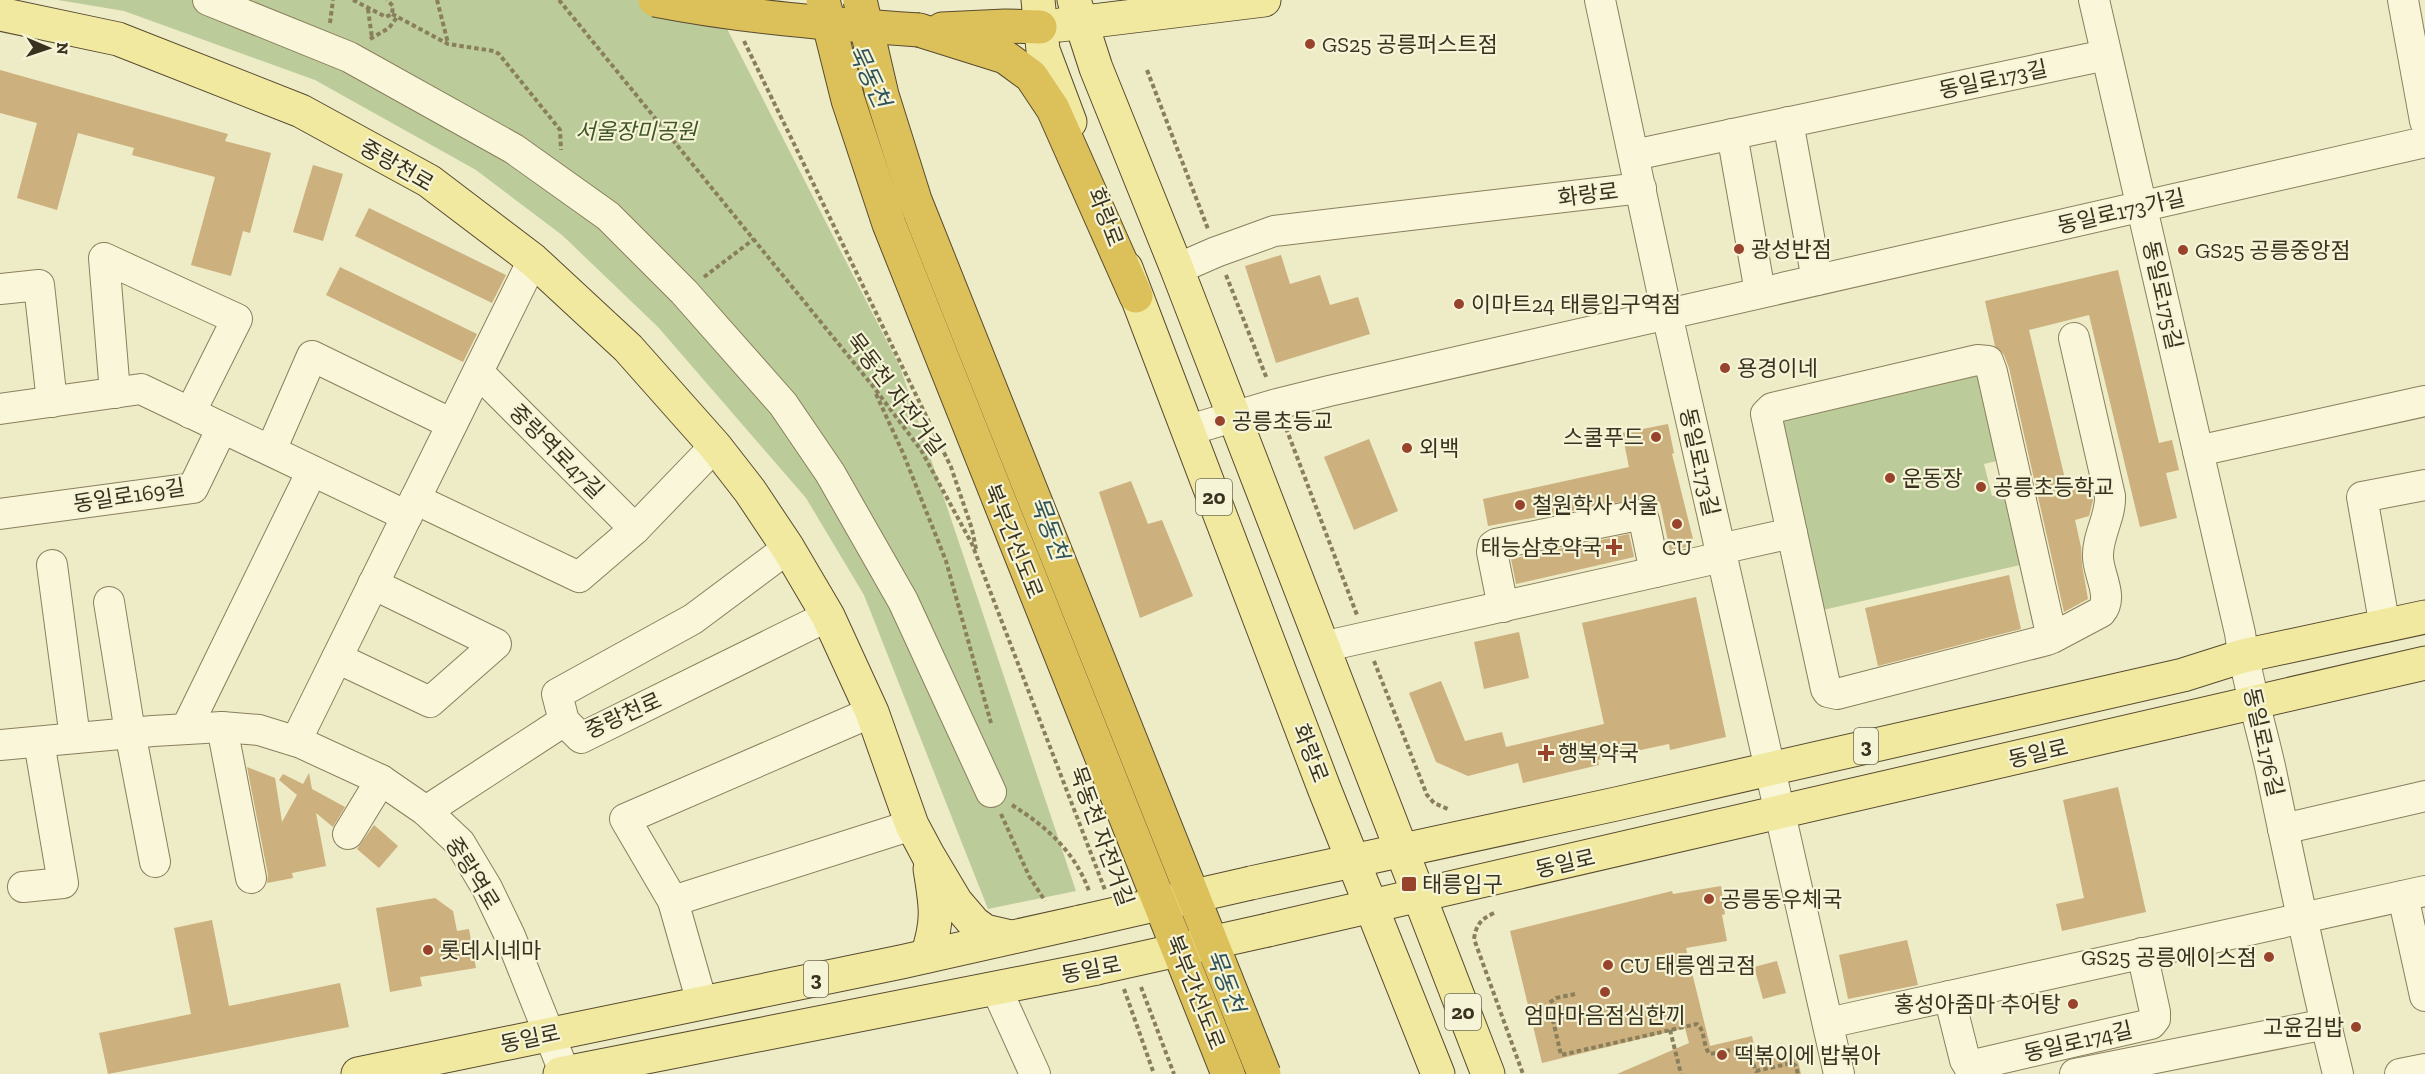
<svg xmlns="http://www.w3.org/2000/svg" width="2425" height="1074" viewBox="0 0 2425 1074" font-family="'Zilla Slab','Noto Sans KR',serif">
  <style>
    .green { fill: #bbcc9a }
    .lines { fill: none; stroke-linecap: round; stroke-linejoin: round }
    .stream { stroke: #6e9190; stroke-width: 7 }
    .building { fill: #ccb07d }
    .minor-casing { stroke: #8a7f5c; stroke-width: 32 }
    .major-casing { stroke: #584b30; stroke-width: 35 }
    .highway-casing { stroke: #584b30; stroke-width: 35 }
    .path { stroke: #8a7f5c; stroke-width: 4; stroke-dasharray: 4.5 3; stroke-linecap: butt }
    .minor { stroke: #f9f6da; stroke-width: 30 }
    .major { stroke: #f0e99f; stroke-width: 33 }
    .highway { stroke: #dcc059; stroke-width: 33 }
    .major-bridge-casing { stroke: #584b30; stroke-width: 35; stroke-linecap: butt }
    .highway-bridge-casing { stroke: #584b30; stroke-width: 35; stroke-linecap: butt }
    .major-bridge { stroke: #f0e99f; stroke-width: 33 }
    .highway-bridge { stroke: #dcc059; stroke-width: 33 }
    .poi-dot { fill: #98442c; stroke: #f6f4d6; stroke-width: 2 }
    .labels { text-anchor: middle; stroke-width: 4.5; stroke-linejoin: round; paint-order: stroke }
    .shield { fill: #f6f4d6; stroke: #726c57; stroke-width: 1.5 }
    .shield-label { font-size: 21px; font-weight: bold; fill: #3a3220 }
    .poi-label { font-size: 22px; fill: #3a3220; stroke: #f6f4d6; text-anchor: start }
    .street-label { font-size: 22px; fill: #3a3220; stroke: #f6f4d6 }
    .park-label { font-size: 22px; font-style: italic; fill: #3f5626; stroke: #f6f4d6 }
    .water-label { font-size: 24px; font-style: italic; fill: #2f535a; stroke: #f6f4d6 }
  </style>
  <rect width="100%" height="100%" fill="#eeebc7"/>
  <g class="green">
    <polygon points="58,0 637,0 722,19 900,367 1076,891 988,909 864,595 806,498 658,327 562,235 476,170 315,80 124,11"/>
    <polygon points="1984,368 2005,459 1984,464 1992,496 2012,491 2029,563 1823,610 1779,420"/>
  </g>
  <g class="lines">
    <polyline class="stream" points="998,453 1012,488"/>
  </g>
  <g class="building">
    <polygon points="0,70 228,134 225,141 271,153 250,233 243,231 231,276 191,265 215,177 132,155 134,148 78,133 57,210 17,198 37,123 0,113"/>
    <polygon points="313,165 343,174 323,241 293,232"/>
    <polygon points="369,208 506,275 492,303 355,236"/>
    <polygon points="1281,255 1290,284 1320,275 1330,305 1358,297 1370,334 1276,363 1245,266"/>
    <polygon points="340,267 477,334 463,362 326,295"/>
    <polygon points="2118,270 2159,443 2172,440 2179,470 2166,473 2177,518 2140,527 2089,315 2029,330 2067,487 2088,482 2093,500 2089,516 2075,520 2081,547 2082,565 2088,599 2064,612 2009,368 2004,355 1995,346 1985,301"/>
    <polygon points="1668,424 1674,453 1672,454 1693,539 1687,547 1670,551 1660,503 1652,504 1642,498 1488,526 1483,499 1629,467 1622,433"/>
    <polygon points="1369,439 1398,511 1354,530 1324,457"/>
    <polygon points="1131,481 1148,524 1162,520 1193,596 1140,618 1099,492"/>
    <polygon points="1629,534 1634,557 1516,584 1511,559"/>
    <polygon points="2009,575 2021,629 1878,666 1865,608"/>
    <polygon points="1696,597 1726,737 1670,750 1669,744 1636,751 1598,760 1599,765 1523,783 1518,763 1468,776 1436,762 1409,693 1441,681 1465,741 1502,732 1506,747 1604,724 1582,623"/>
    <polygon points="1519,632 1529,678 1484,689 1474,642"/>
    <polygon points="247,767 275,778 282,822 297,795 279,780 283,774 303,784 309,773 312,789 345,807 333,827 316,813 326,866 292,873 293,878 267,883 268,875"/>
    <polygon points="2118,787 2146,912 2062,931 2056,904 2084,898 2063,800"/>
    <polygon points="374,825 398,846 379,868 357,849"/>
    <polygon points="1721,886 1725,914 1722,915 1727,941 1686,948 1710,1046 1752,1036 1758,1062 1796,1053 1801,1074 1617,1074 1689,1043 1685,1028 1542,1063 1510,931 1672,891 1673,894"/>
    <polygon points="435,898 453,911 457,931 469,929 476,968 420,977 422,986 390,992 376,908"/>
    <polygon points="212,920 229,1006 340,983 349,1027 108,1074 99,1033 191,1014 174,928"/>
    <polygon points="1907,940 1918,985 1848,999 1839,955"/>
    <polygon points="1777,961 1786,993 1763,999 1754,967"/>
  </g>
  <g class="lines">
    <defs>
      <g id="minor">
        <polyline points="208,0 349,57 514,149 608,216 684,292 783,404 830,473 903,601 991,792"/>
        <polyline points="1600,0 1667,314 1839,1074"/>
        <path d="M2094,0L2240,633C2246,679 2261,725 2271,771C2292,872 2313,973 2338,1074"/>
        <polyline points="2403,0 2425,121"/>
        <polyline points="1788,122 1817,280"/>
        <polyline points="1732,134 1760,292"/>
        <polyline points="1634,155 2106,55"/>
        <polyline points="1177,269 1216,252 1274,231 1641,188"/>
        <polyline points="0,289 39,285 52,402"/>
        <polyline points="478,372 635,529"/>
        <polyline points="115,393 104,258 237,319 190,413"/>
        <polyline points="0,409 141,389 407,516"/>
        <polyline points="1189,430 1277,404 1329,391 2425,142"/>
        <polyline points="271,450 312,356 452,424"/>
        <polyline points="2198,451 2425,401"/>
        <polyline points="415,499 579,577 635,529 715,446"/>
        <polyline points="0,514 193,488 222,428"/>
        <polyline points="788,548 693,619 557,694 564,721 581,738 828,616"/>
        <polyline points="1720,549 1792,533"/>
        <polyline points="52,565 75,738"/>
        <polyline points="109,602 130,732 155,862"/>
        <polyline points="1503,607 1492,552 1493,546 1496,544 1638,515 1644,520 1655,572"/>
        <polyline points="2385,627 2362,497 2425,485"/>
        <path d="M2052,638L1992,372L1988,361L1977,360L1772,408L1766,414L1826,689L1828,692L1837,694L2047,640L2052,638L2101,612C2114,597 2098,574 2098,557C2097,536 2111,517 2110,496L2074,338"/>
        <polyline points="1322,647 1722,557"/>
        <polyline points="337,658 430,702 496,644 373,584"/>
        <polyline points="222,727 251,878"/>
        <polyline points="186,729 312,471"/>
        <polyline points="296,741 533,260"/>
        <polyline points="0,745 153,731 222,727 259,730 301,743 381,780 426,811 460,843 487,888 510,936 565,1074"/>
        <polyline points="426,811 564,721"/>
        <polyline points="2283,829 2425,796"/>
        <polyline points="348,834 381,780"/>
        <polyline points="23,887 63,883 39,742"/>
        <polyline points="2403,896 2425,996"/>
        <polyline points="673,901 912,825"/>
        <polyline points="996,988 1035,1074"/>
        <polyline points="1949,996 1965,1060 1968,1065 1973,1065 2151,1024 2155,1019 2155,1012 2142,953"/>
        <polyline points="702,1003 673,901 625,819 872,712"/>
        <polyline points="1828,1023 2425,891"/>
        <polyline points="2075,1074 2326,1024"/>
        <polyline points="2400,1074 2425,1069"/>
      </g>
      <g id="major">
        <polyline points="1038,0 1043,50 1070,122"/>
        <polyline points="1074,0 1096,68 1177,269 1488,1074"/>
        <polyline points="0,14 118,39 301,111 429,181 533,260 628,348 715,446 750,491 788,548 828,616 872,712 912,825 928,855 956,902 974,923 985,931 1011,937"/>
        <polyline points="1060,25 1264,0"/>
        <polyline points="1126,268 1324,788 1438,1074"/>
        <polyline points="1251,883 1616,804 2183,675 2243,656 2425,617"/>
        <polyline points="1268,930 2425,663"/>
        <path d="M927,956C939,920 936,906 930,869"/>
        <polyline points="358,1074 901,962 1080,922"/>
        <polyline points="560,1074 1097,968"/>
      </g>
      <g id="highway">
        <polyline points="942,29 1005,26 1040,27"/>
        <polyline points="919,30 1005,57 1031,76 1053,109 1136,296"/>
      </g>
    </defs>
    <use href="#minor" class="minor-casing"/>
    <use href="#major" class="major-casing"/>
    <use href="#highway" class="highway-casing"/>
    <g class="path">
      <polyline points="353,0 386,17 392,14 393,6 387,0"/>
      <polyline points="437,0 448,43"/>
      <polyline points="559,0 872,385 921,450 972,544 1105,890"/>
      <polyline points="368,9 372,38"/>
      <polyline points="392,14 448,44 494,51 499,54 557,126 560,130 561,150"/>
      <polyline points="330,23 333,0"/>
      <polyline points="370,39 389,28 397,17"/>
      <polyline points="744,41 951,467 972,529 976,549"/>
      <polyline points="1147,70 1208,229"/>
      <polyline points="1226,275 1267,379"/>
      <polyline points="704,277 754,239"/>
      <polyline points="876,394 903,453 946,561 991,723"/>
      <polyline points="1286,428 1357,615"/>
      <polyline points="1374,661 1427,795 1434,803 1450,810"/>
      <path d="M1012,805C1047,827 1075,852 1089,891"/>
      <polyline points="1001,814 1029,876 1045,901"/>
      <path d="M1494,913C1481,919 1476,925 1474,939L1523,1074"/>
      <polyline points="1141,987 1174,1074"/>
      <polyline points="1124,989 1154,1074"/>
      <path d="M1575,994L1556,998L1549,1003L1561,1055L1697,1024C1706,1031 1702,1046 1710,1054L1742,1048L1749,1052L1756,1071L1792,1063L1796,1066L1798,1074"/>
      <polyline points="1670,1030 1681,1074"/>
    </g>
    <use href="#minor" class="minor"/>
    <use href="#major" class="major"/>
    <use href="#highway" class="highway"/>
    <defs>
      <g id="major-bridge">
        <polyline points="1080,922 1251,883"/>
        <polyline points="1097,968 1268,930"/>
      </g>
      <g id="highway-bridge">
        <path d="M655,0C742,17 831,24 919,30"/>
        <polyline points="823,0 848,100 889,224 1228,1074"/>
        <polyline points="860,0 882,95 915,200 1264,1074"/>
      </g>
    </defs>
    <use href="#major-bridge" class="major-bridge-casing"/>
    <use href="#highway-bridge" class="highway-bridge-casing"/>
    <use href="#major-bridge" class="major-bridge"/>
    <use href="#highway-bridge" class="highway-bridge"/>
  </g>
  <g class="poi-dot">
    <circle cx="1310" cy="44" r="6"/>
    <circle cx="1739" cy="249" r="6"/>
    <circle cx="2183" cy="250" r="6"/>
    <circle cx="1459" cy="304" r="6"/>
    <circle cx="1725" cy="368" r="6"/>
    <circle cx="1220" cy="421" r="6"/>
    <circle cx="1656" cy="437" r="6"/>
    <circle cx="1407" cy="448" r="6"/>
    <circle cx="1890" cy="478" r="6"/>
    <circle cx="1981" cy="487" r="6"/>
    <circle cx="1520" cy="505" r="6"/>
    <circle cx="1677" cy="524" r="6"/>
    <path d="M1611 538h6v6h6v6h-6v6h-6v-6h-6v-6h6z"/>
    <path d="M1543 744h6v6h6v6h-6v6h-6v-6h-6v-6h6z"/>
    <rect x="1401" y="876" width="16" height="16" rx="3"/>
    <circle cx="1709" cy="899" r="6"/>
    <circle cx="428" cy="950" r="6"/>
    <circle cx="2269" cy="957" r="6"/>
    <circle cx="1608" cy="965" r="6"/>
    <circle cx="1605" cy="992" r="6"/>
    <circle cx="2073" cy="1004" r="6"/>
    <circle cx="2356" cy="1027" r="6"/>
    <circle cx="1722" cy="1055" r="6"/>
  </g>
  <g class="labels">
    <g class="shield">
      <rect x="1196" y="479" width="36" height="36" rx="4.5"/>
      <rect x="1854" y="728" width="24" height="36" rx="4.5"/>
      <rect x="804" y="961" width="24" height="36" rx="4.5"/>
      <rect x="1445" y="994" width="36" height="36" rx="4.5"/>
    </g>
    <g class="shield-label">
      <text x="1214" y="504">20</text>
      <text x="1866" y="753">3</text>
      <text x="816" y="986">3</text>
      <text x="1463" y="1019">20</text>
    </g>
    <g class="poi-label">
      <text x="1322" y="52">GS25 공릉퍼스트점</text>
      <text x="1751" y="257">광성반점</text>
      <text x="2195" y="258">GS25 공릉중앙점</text>
      <text x="1471" y="312">이마트24 태릉입구역점</text>
      <text x="1737" y="376">용경이네</text>
      <text x="1232" y="429">공릉초등교</text>
      <text x="1644" y="445" text-anchor="end">스쿨푸드</text>
      <text x="1419" y="456">외백</text>
      <text x="1902" y="486">운동장</text>
      <text x="1993" y="495">공릉초등학교</text>
      <text x="1532" y="513">철원학사 서울</text>
      <text x="1602" y="555" text-anchor="end">태능삼호약국</text>
      <text x="1677" y="555" text-anchor="middle">CU</text>
      <text x="1558" y="761">행복약국</text>
      <text x="1422" y="892">태릉입구</text>
      <text x="1721" y="907">공릉동우체국</text>
      <text x="440" y="958">롯데시네마</text>
      <text x="2257" y="965" text-anchor="end">GS25 공릉에이스점</text>
      <text x="1620" y="973">CU 태릉엠코점</text>
      <text x="2061" y="1012" text-anchor="end">홍성아줌마 추어탕</text>
      <text x="1605" y="1023" text-anchor="middle">엄마마음점심한끼</text>
      <text x="2344" y="1035" text-anchor="end">고윤김밥</text>
      <text x="1734" y="1063">떡볶이에 밥볶아</text>
    </g>
    <g class="street-label">
      <text transform="translate(1993 79) rotate(-12)" y="8">동일로173길</text>
      <text transform="translate(397 165) rotate(30)" y="8">중랑천로</text>
      <text transform="translate(1588 194) rotate(-7)" y="8">화랑로</text>
      <text transform="translate(2121 211) rotate(-13)" y="8">동일로173가길</text>
      <text transform="translate(1106 217) rotate(69)" y="8">화랑로</text>
      <text transform="translate(2163 295) rotate(77)" y="8">동일로175길</text>
      <text transform="translate(896 394) rotate(53)" y="8">묵동천 자전거길</text>
      <text transform="translate(557 451) rotate(45)" y="8">중랑역로47길</text>
      <text transform="translate(1700 462) rotate(77)" y="8">동일로173길</text>
      <text transform="translate(129 495) rotate(-9)" y="8">동일로169길</text>
      <text transform="translate(1014 541) rotate(68)" y="8">북부간선도로</text>
      <text transform="translate(623 715) rotate(-24)" y="8">중랑천로</text>
      <text transform="translate(2264 742) rotate(77)" y="8">동일로176길</text>
      <text transform="translate(1311 753) rotate(69)" y="8">화랑로</text>
      <text transform="translate(2038 753) rotate(-13)" y="8">동일로</text>
      <text transform="translate(1102 836) rotate(70)" y="8">묵동천 자전거길</text>
      <text transform="translate(1565 863) rotate(-13)" y="8">동일로</text>
      <text transform="translate(473 873) rotate(58)" y="8">중랑역로</text>
      <text transform="translate(1091 969) rotate(-11)" y="8">동일로</text>
      <text transform="translate(1196 992) rotate(68)" y="8">북부간선도로</text>
      <text transform="translate(530 1038) rotate(-12)" y="8">동일로</text>
      <text transform="translate(2078 1041) rotate(-13)" y="8">동일로174길</text>
    </g>
    <g class="park-label">
      <text x="636" y="139">서울장미공원</text>
    </g>
    <g class="water-label">
      <text transform="translate(869 76) rotate(65)" y="8">묵동천</text>
      <text transform="translate(1049 528) rotate(69)" y="8">묵동천</text>
      <text transform="translate(1225 981) rotate(69)" y="8">묵동천</text>
    </g>
  </g>
  <g transform="translate(48 48) rotate(92)" stroke="#f6f4d6" stroke-width="4.5" paint-order="stroke">
  <path d="M0-4.5L10 22L0 15L-10 22Z" fill="#3a3220"/>
  <text y="-9" font-size="16" font-weight="bold" text-anchor="middle" fill="#3a3220">N</text>
  </g>
</svg>
